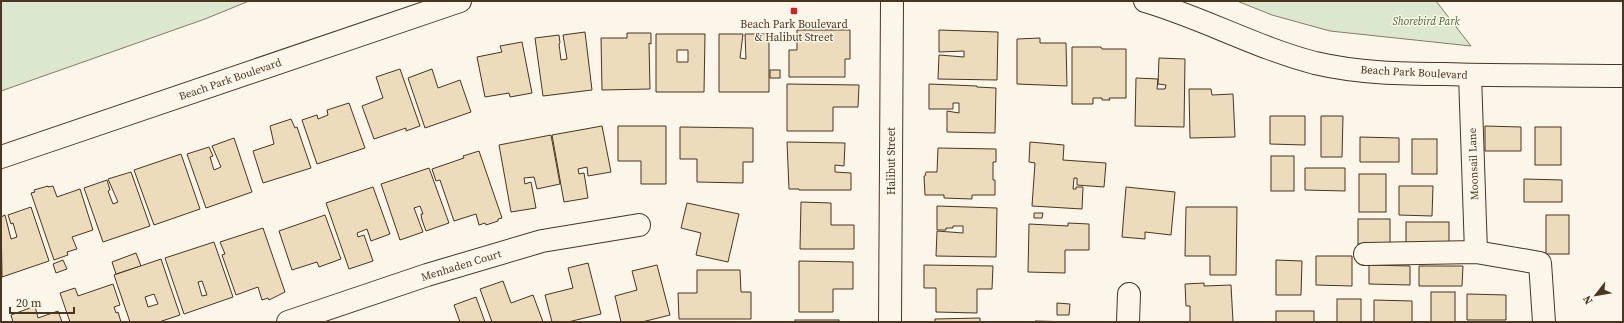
<svg xmlns="http://www.w3.org/2000/svg" width="1624" height="323" viewBox="0 0 1624 323" font-family="'Source Serif 4',serif">
  <style>
    .green { fill: #dce7d0; stroke: #887966 }
    .building { fill: #ecdcbc; stroke: #4a3520; fill-rule: evenodd }
    .lines { fill: none; stroke-linecap: round; stroke-linejoin: round }
    .minor-casing { stroke: #4a3520; stroke-width: 24 }
    .major-casing { stroke: #4a3520; stroke-width: 24 }
    .minor { stroke: #fbf6e9; stroke-width: 22 }
    .major { stroke: #fbf6e9; stroke-width: 22 }
    .poi-dot { fill: #c62828; stroke: #fbf6e9; stroke-width: 1.5 }
    .labels { text-anchor: middle; stroke-width: 3; stroke-linejoin: round; paint-order: stroke }
    .park-label { font-size: 11px; font-style: italic; fill: #436837; stroke: #fbf6e9 }
    .poi-label { font-size: 11px; fill: #4a3520; stroke: #fbf6e9 }
    .street-label { font-size: 11px; fill: #4a3520; stroke: #fbf6e9 }
  </style>
  <rect width="100%" height="100%" fill="#fbf6e9"/>
  <g class="green">
    <polygon points="1,1 249,1 205,19 1,91"/>
    <polygon points="1237,1 1436,1 1471,46 1330,31 1272,15"/>
  </g>
  <g class="building">
    <polygon points="797,30 850,30 850,59 845,59 845,77 789,77 789,50 797,50"/>
    <polygon points="939,30 998,32 997,80 938,79 939,55 964,57 964,51 939,52"/>
    <polygon points="585,32 592,90 543,96 535,38 559,35 560,43 559,44 561,60 567,59 563,35"/>
    <polygon points="627,33 651,33 651,44 649,43 650,89 602,90 601,38 627,38"/>
    <path d="M656,34H705L704,92H656ZM677,50H688V62H677Z"/>
    <polygon points="719,34 743,34 740,58 746,59 745,34 769,34 769,92 719,92"/>
    <polygon points="1040,38 1040,43 1066,43 1067,86 1017,84 1017,39"/>
    <polygon points="522,42 532,93 510,97 509,93 485,97 477,57 502,52 500,46"/>
    <polygon points="1072,47 1101,47 1102,49 1126,49 1126,98 1109,98 1110,100 1102,100 1102,98 1093,98 1093,104 1072,104"/>
    <polygon points="1159,58 1185,59 1184,127 1135,126 1136,78 1158,79 1157,89 1165,89 1166,85 1158,84"/>
    <polygon points="400,69 420,126 406,131 406,128 374,139 362,106 383,98 376,77"/>
    <polygon points="432,69 438,88 460,80 471,112 425,128 408,78"/>
    <rect x="770" y="70" width="10" height="8"/>
    <polygon points="787,84 859,85 858,107 833,107 833,131 787,131"/>
    <polygon points="929,84 977,86 977,87 996,88 995,133 947,132 947,111 959,113 959,103 953,103 953,109 929,109"/>
    <polygon points="1189,89 1211,89 1212,95 1233,94 1235,137 1190,138"/>
    <polygon points="349,103 365,148 317,164 302,120 317,115 318,119 328,115 327,110"/>
    <polygon points="1270,116 1305,116 1305,145 1270,144"/>
    <polygon points="1321,116 1343,116 1342,157 1321,157"/>
    <polygon points="291,119 295,128 297,127 311,168 263,183 253,151 274,144 270,126"/>
    <polygon points="602,126 611,172 588,176 587,167 578,169 579,174 584,173 588,198 564,202 552,135"/>
    <polygon points="618,126 666,126 666,184 641,184 641,161 618,161"/>
    <polygon points="1485,126 1521,127 1521,151 1485,151"/>
    <polygon points="680,127 753,128 753,162 743,162 743,183 697,182 697,159 680,159"/>
    <rect x="1535" y="127" width="26" height="38"/>
    <polygon points="551,135 560,184 537,189 534,177 524,178 525,184 531,182 536,208 511,212 499,145"/>
    <polygon points="1360,137 1399,138 1399,162 1360,162"/>
    <polygon points="234,138 252,192 206,208 187,154 209,147 213,156 210,157 214,170 221,167 212,146"/>
    <rect x="1412" y="139" width="25" height="35"/>
    <polygon points="787,142 845,143 844,166 835,165 835,172 851,173 851,190 799,190 799,189 789,189"/>
    <polygon points="1030,142 1064,145 1063,160 1106,163 1104,187 1077,185 1077,178 1074,178 1073,189 1076,189 1076,187 1083,187 1082,209 1032,206 1035,163 1029,162"/>
    <polygon points="938,148 996,149 996,162 993,162 993,180 995,180 995,195 972,195 972,199 944,198 944,195 925,195 924,176 925,176 926,172 937,172"/>
    <polygon points="479,151 502,218 498,219 498,221 486,225 485,223 479,225 476,214 454,221 440,180 436,181 432,169 464,158 463,156"/>
    <polygon points="181,154 200,209 154,225 134,170"/>
    <rect x="1271" y="156" width="23" height="35"/>
    <polygon points="429,168 449,223 426,231 422,220 421,214 423,214 420,206 414,208 423,232 400,240 381,184"/>
    <polygon points="1305,168 1345,168 1345,191 1305,190"/>
    <polygon points="131,172 150,226 103,242 84,188 107,180 110,190 108,191 113,204 118,202 108,179"/>
    <rect x="1359" y="174" width="27" height="38"/>
    <polygon points="1524,179 1562,180 1562,202 1524,202"/>
    <polygon points="48,186 48,187 53,186 57,197 80,189 93,230 72,237 77,249 67,252 68,255 54,260 31,193 35,192 34,190"/>
    <polygon points="1399,186 1433,186 1432,216 1399,215"/>
    <polygon points="373,187 390,234 371,241 367,229 357,233 358,237 364,235 373,261 349,269 326,203"/>
    <polygon points="1126,187 1175,192 1171,235 1145,232 1145,239 1122,237"/>
    <polygon points="801,202 831,203 831,225 854,225 854,249 800,249"/>
    <polygon points="687,203 739,214 728,262 696,255 701,233 681,228"/>
    <polygon points="937,206 997,208 996,257 936,256 937,231 963,233 963,226 953,226 953,228 946,228 946,230 937,230"/>
    <polygon points="31,207 49,261 2,277 1,217 5,215 11,239 17,237 13,223 11,224 8,215"/>
    <polygon points="1186,207 1237,207 1236,275 1210,275 1210,256 1185,256"/>
    <polygon points="1034,213 1043,213 1042,218 1034,218"/>
    <polygon points="325,215 341,259 319,267 317,262 292,270 279,231"/>
    <rect x="1546" y="215" width="23" height="39"/>
    <rect x="1358" y="219" width="32" height="25"/>
    <rect x="1406" y="222" width="43" height="21"/>
    <polygon points="1068,223 1089,224 1089,250 1065,250 1065,273 1028,272 1029,224 1068,226"/>
    <polygon points="263,228 285,292 269,300 268,298 262,300 258,287 236,295 222,255 225,254 220,242"/>
    <path d="M214,242L233,297L184,314L165,258ZM202,281L207,295L202,296L198,282Z"/>
    <polygon points="136,253 141,266 116,274 112,262"/>
    <polygon points="1316,256 1352,256 1352,286 1316,285"/>
    <path d="M161,259L180,315L159,322H130L114,275ZM154,294L158,304L148,307L145,297Z"/>
    <polygon points="63,260 67,269 56,273 53,264"/>
    <polygon points="1276,260 1302,261 1301,295 1276,295"/>
    <polygon points="799,261 853,262 853,289 833,289 833,312 799,312"/>
    <polygon points="588,263 601,314 568,322 552,322 545,295 573,288 568,268"/>
    <polygon points="657,265 670,315 642,322 621,322 615,296 637,290 632,271"/>
    <polygon points="924,265 993,266 992,289 977,289 977,313 936,312 936,288 924,288"/>
    <polygon points="1369,265 1410,266 1410,285 1369,284"/>
    <polygon points="1419,266 1463,266 1462,286 1419,286"/>
    <polygon points="697,270 740,270 741,292 751,292 751,319 679,319 678,293 697,293"/>
    <polygon points="503,281 511,303 533,295 543,322 492,322 480,289"/>
    <polygon points="1204,283 1204,286 1231,285 1233,322 1190,322 1190,306 1186,306 1185,284"/>
    <polygon points="113,284 120,305 114,307 116,313 118,312 121,322 70,322 60,293 75,288 78,296"/>
    <rect x="1431" y="292" width="24" height="30"/>
    <polygon points="1467,294 1506,295 1506,320 1467,320"/>
    <polygon points="476,297 485,322 460,322 454,305"/>
    <rect x="1337" y="299" width="24" height="23"/>
    <polygon points="1374,300 1412,301 1412,322 1374,322"/>
    <polygon points="1057,303 1070,304 1069,315 1057,315"/>
    <polygon points="35,306 38,318 58,311 62,322 13,322 11,315"/>
    <rect x="1276" y="311" width="38" height="11"/>
    <polygon points="980,318 980,322 935,322 935,319"/>
    <rect x="795" y="320" width="44" height="2"/>
    <polygon points="1035,321 1077,322 1035,322"/>
  </g>
  <g class="lines">
    <defs>
      <g id="minor">
        <polyline points="1470,75 1476,252"/>
        <polyline points="1365,254 1476,252 1540,263 1544,322"/>
        <polyline points="288,322 427,275 542,241 639,225"/>
        <polyline points="890,322 892,1"/>
        <polyline points="1128,322 1129,294"/>
      </g>
      <g id="major">
        <path d="M1145,1C1203,18 1257,48 1315,63C1358,73 1401,74 1445,74C1504,76 1564,75 1623,76"/>
        <polyline points="1,157 460,1"/>
      </g>
    </defs>
    <use href="#minor" class="minor-casing"/>
    <use href="#major" class="major-casing"/>
    <use href="#minor" class="minor"/>
    <use href="#major" class="major"/>
  </g>
  <rect class="poi-dot" x="790" y="7" width="8" height="8" rx="2"/>
  <g class="labels">
    <g class="park-label">
      <text x="1426" y="25">Shorebird Park</text>
    </g>
    <g class="poi-label">
      <text x="794" y="28">Beach Park Boulevard<tspan x="794" dy="13">&amp; Halibut Street</tspan></text>
    </g>
    <g class="street-label">
      <text transform="translate(1414 72) rotate(3)" y="4">Beach Park Boulevard</text>
      <text transform="translate(230 79) rotate(-19)" y="4">Beach Park Boulevard</text>
      <text transform="translate(891 161) rotate(-90)" y="4">Halibut Street</text>
      <text transform="translate(1473 164) rotate(-92)" y="4">Moonsail Lane</text>
      <text transform="translate(461 265) rotate(-17)" y="4">Menhaden Court</text>
    </g>
  </g>
  <rect width="1624" height="323" fill="none" stroke="#4a3520" stroke-width="4"/>
  <g transform="translate(1596 295) rotate(239)" stroke="#fbf6e9" stroke-width="3" paint-order="stroke">
  <path d="M0-3L7 15L0 10L-7 15Z" fill="#4a3520"/>
  <text y="-6" font-size="11" font-weight="bold" text-anchor="middle" fill="#4a3520">N</text>
  </g>
  <path d="M10 307v6h64v-6" fill="none" stroke="#4a3520" stroke-width="2"/>
  <text x="16" y="307" font-size="12" fill="#4a3520" stroke="#fbf6e9" stroke-width="3" paint-order="stroke">20 m</text>
</svg>
